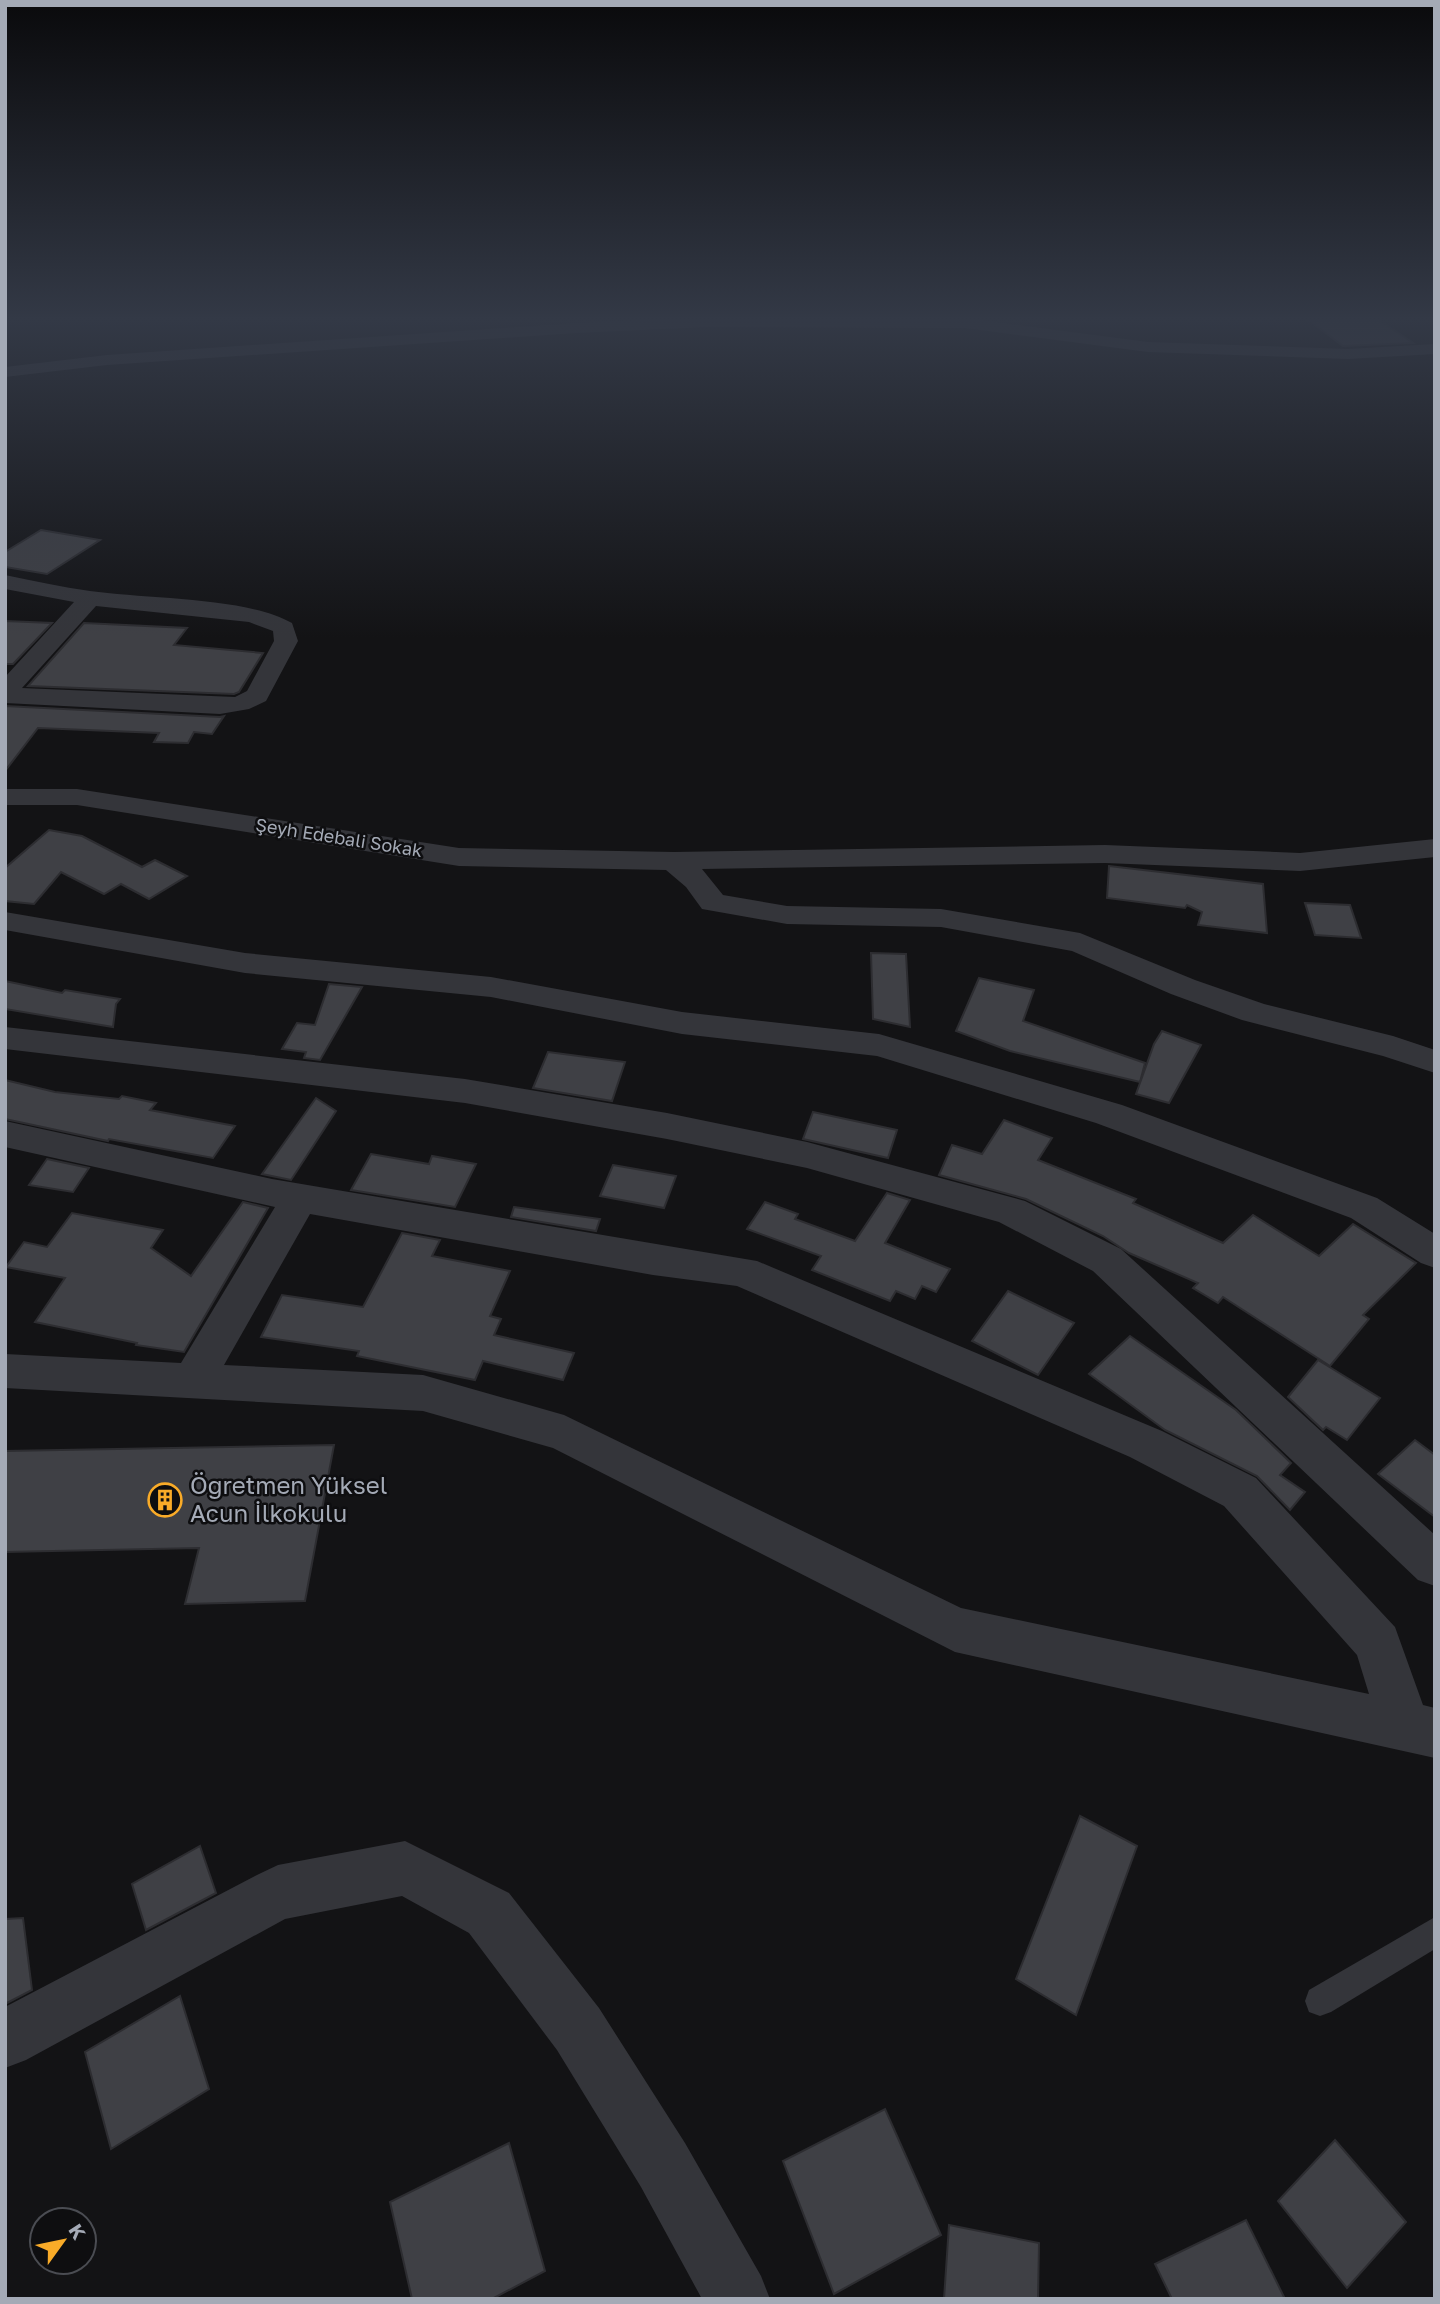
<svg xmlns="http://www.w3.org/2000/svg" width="1440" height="2304" viewBox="0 0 1440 2304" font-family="'Golos Text',sans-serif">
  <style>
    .building { fill: #3f4045; stroke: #2d2d31; stroke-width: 2 }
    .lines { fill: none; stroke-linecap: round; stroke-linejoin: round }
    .lane { fill: #34353a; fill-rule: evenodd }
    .street { fill: #34353a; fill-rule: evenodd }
    .labels { text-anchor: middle; stroke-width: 5; stroke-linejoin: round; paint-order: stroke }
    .far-street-label { font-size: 18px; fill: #a4aab6; stroke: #0e0e10 }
    .near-poi-label { font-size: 24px; fill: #a4aab6; stroke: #0e0e10; text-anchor: start }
  </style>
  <rect width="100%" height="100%" fill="#131315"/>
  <g class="building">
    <polygon points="1303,316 1373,316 1413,343 1343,346"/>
    <polygon points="41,530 100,540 47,574 5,567 5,552"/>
    <polygon points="5,621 52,623 13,664 5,664"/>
    <polygon points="84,623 187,628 174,645 263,653 239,692 234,694 28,686"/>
    <polygon points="5,706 220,717 224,716 212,734 194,732 188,743 154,742 159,733 38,728 5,771"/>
    <polygon points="49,830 82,836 142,867 155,860 187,876 149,899 121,884 104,894 61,872 34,904 5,901 5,868"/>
    <polygon points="1109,866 1263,884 1267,933 1198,925 1202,912 1187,905 1185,908 1107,898"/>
    <polygon points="1305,903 1350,905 1361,938 1315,935"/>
    <polygon points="871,953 906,954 910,1027 873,1019"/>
    <polygon points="979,978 1034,990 1023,1021 1145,1063 1140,1082 1010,1051 956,1031"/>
    <polygon points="5,981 62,993 65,990 120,999 116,1004 113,1027 5,1009"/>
    <polygon points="329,984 362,987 320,1060 304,1058 306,1052 282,1049 297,1023 315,1025"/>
    <polygon points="1162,1031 1201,1045 1169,1103 1136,1094 1154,1044"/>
    <polygon points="548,1052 625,1062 612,1101 533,1088"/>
    <polygon points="5,1080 55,1092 119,1099 122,1096 156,1103 150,1110 235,1126 213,1158 109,1139 108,1141 5,1119"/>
    <polygon points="316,1098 336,1111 291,1180 262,1174"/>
    <polygon points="813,1112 897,1130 888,1158 803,1139"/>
    <polygon points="1004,1120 1052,1138 1038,1160 1136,1199 1133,1203 1223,1243 1253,1215 1319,1256 1353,1224 1416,1263 1363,1315 1369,1319 1330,1366 1223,1297 1218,1303 1193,1288 1198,1283 1129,1253 1103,1236 1026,1199 939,1175 952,1145 982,1154"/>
    <polygon points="371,1154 429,1164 432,1156 476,1164 455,1207 351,1190"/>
    <polygon points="47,1159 89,1168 73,1192 29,1185"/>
    <polygon points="613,1165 676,1176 664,1208 600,1196"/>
    <polygon points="887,1193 910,1200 885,1243 950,1269 936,1292 922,1286 915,1299 896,1291 890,1301 812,1270 821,1256 747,1229 765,1202 798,1214 795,1219 855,1241"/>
    <polygon points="243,1202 268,1208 184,1352 136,1345 137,1343 35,1322 65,1278 6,1267 24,1242 47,1247 72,1213 163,1230 151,1248 191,1276"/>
    <polygon points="514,1207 600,1219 596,1231 511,1217"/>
    <polygon points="402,1233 440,1240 432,1256 510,1271 490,1316 501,1319 494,1335 574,1353 563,1380 483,1361 475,1380 357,1356 359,1351 261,1337 282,1295 363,1307"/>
    <polygon points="1008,1291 1074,1323 1038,1375 972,1341"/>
    <polygon points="1130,1336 1236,1410 1291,1463 1280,1475 1305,1492 1290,1510 1257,1476 1165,1430 1089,1374"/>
    <polygon points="1318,1360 1380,1398 1347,1440 1326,1427 1323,1430 1288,1397"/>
    <polygon points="1415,1440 1435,1455 1435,1517 1378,1474"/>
    <polygon points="334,1445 305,1601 185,1604 199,1548 5,1552 5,1451"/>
    <polygon points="1080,1816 1137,1846 1076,2015 1016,1979"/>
    <polygon points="200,1846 216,1893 146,1930 132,1884"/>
    <polygon points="23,1918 32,1990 5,2004 5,1919"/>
    <polygon points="180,1996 209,2089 111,2149 85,2052"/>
    <polygon points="885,2109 941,2235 834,2294 783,2161"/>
    <polygon points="1335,2140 1406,2222 1347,2288 1278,2201"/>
    <polygon points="509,2143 545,2271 492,2299 412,2299 390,2202"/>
    <polygon points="1246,2220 1285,2299 1172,2299 1155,2264"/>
    <polygon points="949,2225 1039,2243 1038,2299 944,2299"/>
  </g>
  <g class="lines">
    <polygon class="lane" points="1435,1917 1435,1949 1331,2012 1320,2016 1309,2012 1305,2001 1309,1990"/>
    <g class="street">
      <polygon points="707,317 965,318 1148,342 1348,349 1435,344 1435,354 1348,359 1148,352 965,328 707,327 576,333 107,365 5,377 5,367 107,355 576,323"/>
      <path d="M5,575C34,581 62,587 90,591C146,599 247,597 292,623L298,641L266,701L249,709L220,714L5,703V677L74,602L5,589ZM96,606L249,622L273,631L274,641L247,691L235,697L22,688Z"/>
      <polygon points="5,789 77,789 459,848 674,852 1105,845 1300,853 1435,839 1435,857 1300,871 1105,863 702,869 723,895 787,906 941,909 1080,933 1195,980 1264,1004 1393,1036 1435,1050 1435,1073 1383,1056 1242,1020 1171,994 1072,951 941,927 787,924 702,909 686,887 666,870 459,866 77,805 5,805"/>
      <polygon points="5,912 245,953 491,977 682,1012 879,1034 1122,1105 1377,1198 1435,1234 1435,1268 1421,1263 1351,1218 1096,1123 877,1056 682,1034 491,997 245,973 5,930"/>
      <polygon points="5,1027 465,1079 667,1113 807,1142 1025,1201 1121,1249 1435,1535 1435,1586 1418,1580 1093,1271 999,1222 807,1168 667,1139 465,1103 5,1049"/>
      <path d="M5,1121L272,1179L757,1261L1162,1431L1256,1478L1395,1627L1423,1705L1435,1708V1758L955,1652L553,1448L423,1411L5,1388V1354L181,1363L275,1207L5,1147ZM310,1214L653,1275L737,1286L1130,1457L1224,1506L1357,1655L1369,1694L961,1608L564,1415L423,1375L224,1365Z"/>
      <polygon points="405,1841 509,1893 599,2008 685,2143 761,2276 770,2299 702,2299 641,2187 557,2050 469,1933 402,1896 285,1919 26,2060 5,2068 5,2007 259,1874 278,1865"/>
    </g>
  </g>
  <linearGradient id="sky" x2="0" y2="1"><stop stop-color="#0a0a0c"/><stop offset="0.5" stop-color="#333946"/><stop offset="1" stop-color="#333946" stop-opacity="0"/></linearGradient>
  <rect width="1440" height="638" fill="url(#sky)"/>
  <defs>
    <symbol id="building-ring" viewBox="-11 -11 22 22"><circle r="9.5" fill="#0e0e10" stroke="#f9ab28" stroke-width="1.5"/><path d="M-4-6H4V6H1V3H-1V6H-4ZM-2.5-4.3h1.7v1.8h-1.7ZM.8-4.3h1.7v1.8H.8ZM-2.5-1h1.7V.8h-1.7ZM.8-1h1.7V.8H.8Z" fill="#f9ab28"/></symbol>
  </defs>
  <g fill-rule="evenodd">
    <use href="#building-ring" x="146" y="1481" width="38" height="38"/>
  </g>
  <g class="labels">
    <g class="far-street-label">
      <text transform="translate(339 838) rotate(9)" y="6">Şeyh Edebali Sokak</text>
    </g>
    <g class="near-poi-label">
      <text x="190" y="1494">Öğretmen Yüksel<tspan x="190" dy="28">Acun İlkokulu</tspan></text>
    </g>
  </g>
  <rect width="1440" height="2304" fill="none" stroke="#a4aab6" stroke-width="14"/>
  <g transform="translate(63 2241) rotate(57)"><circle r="33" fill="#0e0e10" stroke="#4a4c52" stroke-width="2"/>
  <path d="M0-5L12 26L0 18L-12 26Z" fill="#f9ab28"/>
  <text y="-10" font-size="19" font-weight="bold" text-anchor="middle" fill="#a4aab6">K</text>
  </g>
</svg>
